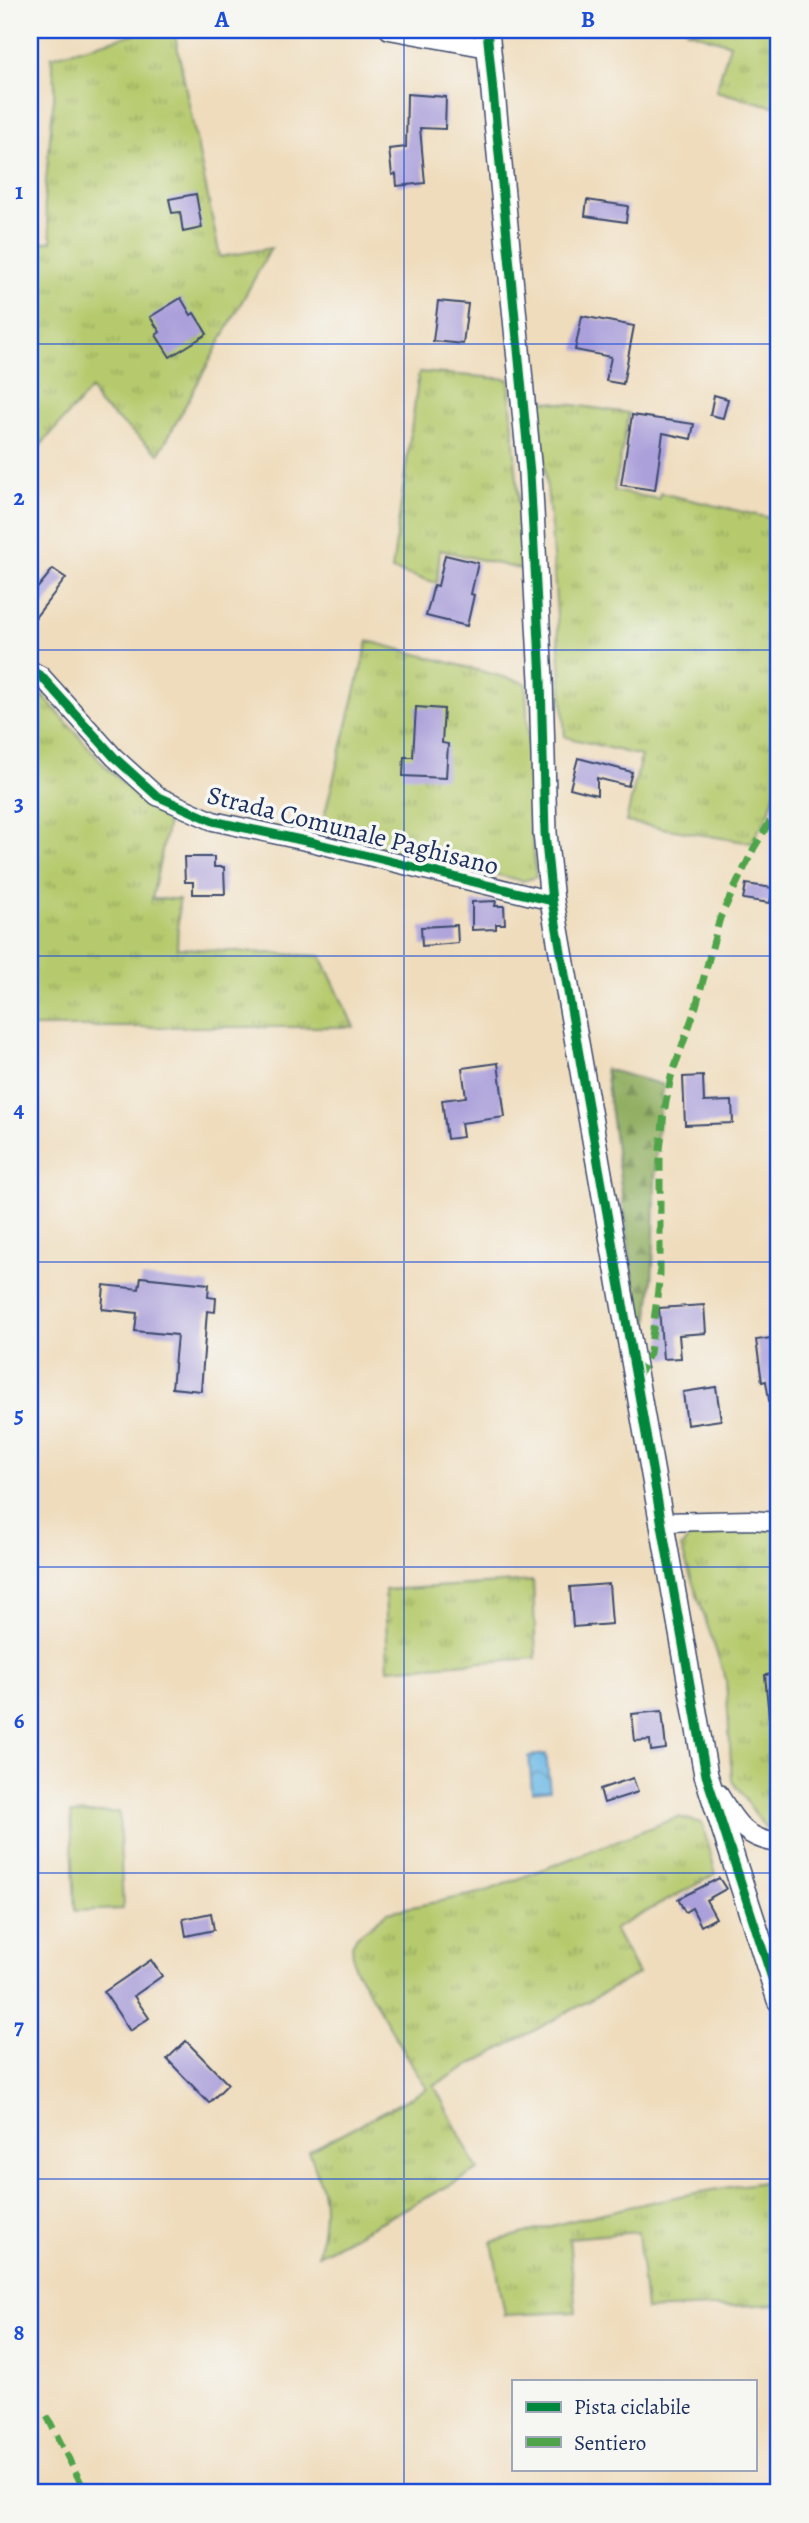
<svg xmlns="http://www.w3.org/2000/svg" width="809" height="2523" viewBox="0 0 809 2523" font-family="Alegreya,serif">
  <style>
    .grass { fill: url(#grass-tufts); stroke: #687c66; stroke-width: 2 }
    .forest { fill: url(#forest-firs); stroke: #566e5f; stroke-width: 2 }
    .pitch { fill: #b6ca6d; stroke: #687c66; stroke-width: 2 }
    .water { fill: url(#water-waves); stroke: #4374a2; stroke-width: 2 }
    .building { fill: #aba0da }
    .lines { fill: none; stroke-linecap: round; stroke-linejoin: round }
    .minor-casing { stroke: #3b496c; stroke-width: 21 }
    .tertiary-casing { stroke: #3b496c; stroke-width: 26 }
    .minor { stroke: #fff; stroke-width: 18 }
    .tertiary { stroke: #fff; stroke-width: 23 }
    .quiet { stroke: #4fa44a; stroke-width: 7; stroke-dasharray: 14 7; stroke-linecap: butt }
    .cycleway-casing { stroke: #f6f6f2; stroke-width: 13 }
    .cycleway { stroke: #00873e; stroke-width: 9 }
    .grid { fill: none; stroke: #1d4ed8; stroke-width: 2; stroke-opacity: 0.55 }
    .labels { text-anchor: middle; stroke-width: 7; stroke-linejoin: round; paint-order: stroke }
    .street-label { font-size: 26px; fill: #1b2f5e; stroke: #f6f6f2 }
    .neatline { fill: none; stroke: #1d4ed8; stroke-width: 2.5 }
    .grid-label { font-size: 23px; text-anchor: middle; font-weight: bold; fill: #1d4ed8 }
  </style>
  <defs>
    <pattern id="grass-tufts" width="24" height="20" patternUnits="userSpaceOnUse" patternTransform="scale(1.75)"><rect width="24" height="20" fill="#b6ca6d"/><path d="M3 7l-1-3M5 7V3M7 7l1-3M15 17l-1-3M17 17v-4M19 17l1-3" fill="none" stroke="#93a45d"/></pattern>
    <pattern id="forest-firs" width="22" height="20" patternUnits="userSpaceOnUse" patternTransform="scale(1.75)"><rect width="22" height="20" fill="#90ae60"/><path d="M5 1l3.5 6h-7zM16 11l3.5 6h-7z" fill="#758e52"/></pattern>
    <pattern id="water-waves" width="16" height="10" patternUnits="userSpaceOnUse" patternTransform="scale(1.75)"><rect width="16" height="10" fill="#6bb8e5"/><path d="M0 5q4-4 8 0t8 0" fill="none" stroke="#5796bd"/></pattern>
  </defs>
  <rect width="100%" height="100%" fill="#f6f6f2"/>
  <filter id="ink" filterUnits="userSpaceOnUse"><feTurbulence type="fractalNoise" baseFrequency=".0143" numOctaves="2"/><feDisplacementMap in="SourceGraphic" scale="14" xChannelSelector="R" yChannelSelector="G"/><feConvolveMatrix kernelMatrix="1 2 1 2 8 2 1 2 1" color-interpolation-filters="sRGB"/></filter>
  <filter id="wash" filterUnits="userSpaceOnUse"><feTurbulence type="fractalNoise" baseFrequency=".00686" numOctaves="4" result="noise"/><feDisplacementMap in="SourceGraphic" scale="28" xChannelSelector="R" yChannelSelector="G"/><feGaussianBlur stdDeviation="1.57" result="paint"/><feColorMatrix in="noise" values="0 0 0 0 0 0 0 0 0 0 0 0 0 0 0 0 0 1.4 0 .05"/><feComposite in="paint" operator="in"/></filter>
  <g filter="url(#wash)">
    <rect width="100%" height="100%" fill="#efdcbc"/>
    <g class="grass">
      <polygon points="148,30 174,30 220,257 271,248 159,454 99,404 91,389 30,457 30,245 52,241 44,203 55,84 51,57"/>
      <polygon points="685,30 779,30 779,108 716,91 730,44"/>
      <polygon points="419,372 509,379 524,570 440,550 437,583 392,570"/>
      <polygon points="538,400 629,413 614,491 659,499 660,493 779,520 779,780 768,815 751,843 626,822 641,756 565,737 551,527"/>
      <polygon points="368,641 526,683 530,818 536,877 523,881 320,833"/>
      <polygon points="30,681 105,766 126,786 169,817 152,899 179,899 177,948 321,956 354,1027 30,1027"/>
      <polygon points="703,1528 779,1529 779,1832 765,1828 732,1780 726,1680 681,1548 692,1533"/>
      <polygon points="533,1581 536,1658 388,1669 385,1590"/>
      <path d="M678,1817L702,1823L716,1874L614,1929L638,1974L434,2085L478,2170L318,2255C328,2209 326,2194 309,2151L427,2089L354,1967L352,1945L357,1936L388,1912L484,1892Z"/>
      <path d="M779,2180V2304L646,2310L638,2232L569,2238L576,2312L505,2315L492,2242C586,2216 682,2192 779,2180Z"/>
    </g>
    <path class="forest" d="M605,1069L664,1085C650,1154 658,1224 651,1294C649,1312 649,1330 643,1348Z"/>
    <polygon class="pitch" points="119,1812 123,1909 75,1911 71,1814"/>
    <polygon class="water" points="546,1754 550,1790 532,1792 529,1756"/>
    <g id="blocks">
      <g class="building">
        <polygon points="407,94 446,97 445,129 420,128 425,183 397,186 396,174 392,175 389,149 406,147"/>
        <polygon points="196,194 202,228 183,232 180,212 172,213 169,199"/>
        <polygon points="587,200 628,206 626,222 585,216"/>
        <polygon points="181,298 191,315 194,313 207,334 170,357 156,335 160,332 150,317"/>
        <polygon points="438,301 468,304 463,344 433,341"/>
        <polygon points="582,316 634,326 623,384 606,381 611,357 575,350"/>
        <polygon points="714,395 728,399 723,418 710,415"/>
        <polygon points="632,415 694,424 691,439 663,433 655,490 621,485"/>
        <polygon points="445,555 478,563 471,594 474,595 467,626 426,616 434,585 438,586"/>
        <polygon points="53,569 66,578 30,624 30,597"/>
        <polygon points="416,707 444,709 442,743 448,744 446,778 403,776 404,757 413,757"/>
        <polygon points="578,758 632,772 628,786 597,778 597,795 570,788"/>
        <polygon points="184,857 214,857 214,867 224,867 225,894 193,894 193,882 185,882"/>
        <polygon points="746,884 773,888 770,903 743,899"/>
        <polygon points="496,901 495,906 504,906 505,924 496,924 496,929 472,930 472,902"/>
        <polygon points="457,925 458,943 422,946 421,927"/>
        <polygon points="498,1063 505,1117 461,1123 463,1137 447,1139 442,1100 466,1097 462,1068"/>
        <polygon points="703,1076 704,1102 732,1101 733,1123 685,1125 683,1077"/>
        <polygon points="141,1277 209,1284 208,1297 216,1298 215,1312 207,1311 201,1391 172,1388 177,1335 135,1331 137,1313 102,1309 104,1285 139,1289"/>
        <polygon points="704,1305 706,1333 679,1335 681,1358 663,1359 659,1308"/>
        <polygon points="779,1337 779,1413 771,1413 766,1381 762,1382 756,1340"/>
        <polygon points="716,1387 721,1420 687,1425 683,1392"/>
        <polygon points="609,1584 612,1624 573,1627 570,1587"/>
        <polygon points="779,1673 779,1717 769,1717 765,1675"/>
        <polygon points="662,1711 666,1749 651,1751 650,1740 635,1741 632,1714"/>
        <polygon points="633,1778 638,1792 604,1803 600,1789"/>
        <polygon points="719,1878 726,1889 706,1900 716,1918 701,1926 692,1908 685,1912 678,1899"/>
        <polygon points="211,1913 214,1930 186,1936 183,1919"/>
        <polygon points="151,1960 162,1976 134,1996 149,2018 130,2031 104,1992"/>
        <polygon points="186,2041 228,2084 209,2103 167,2059"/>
      </g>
    </g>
  </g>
  <g filter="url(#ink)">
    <use href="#blocks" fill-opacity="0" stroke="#3b496c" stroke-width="2"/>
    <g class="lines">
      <defs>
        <g id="minor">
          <polyline points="389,30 488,48"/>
          <polyline points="30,670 41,676 114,757 157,796 213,821 315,843 552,901"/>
          <polyline points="662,1522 750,1520 779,1522"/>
          <path d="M718,1793C735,1821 744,1839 779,1843"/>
        </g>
        <polyline id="tertiary" points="487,30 530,473 541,680 545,833 552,901 706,1775 779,2000"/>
      </defs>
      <use href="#minor" class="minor-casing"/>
      <use href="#tertiary" class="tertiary-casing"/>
      <use href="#minor" class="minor"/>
      <use href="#tertiary" class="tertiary"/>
      <g class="quiet">
        <polyline points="637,1378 650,1353 660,1274 660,1150 664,1112 671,1077 695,1010 720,918 754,848 773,816 779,800"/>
        <polyline points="47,2416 86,2493"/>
      </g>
      <defs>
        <g id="cycleway">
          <polyline points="487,30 530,473 541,680 545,833 552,901 706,1775 779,2000"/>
          <polyline points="30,670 41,676 114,757 157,796 213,821 315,843 552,901"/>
        </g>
      </defs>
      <use href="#cycleway" class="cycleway-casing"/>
      <use href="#cycleway" class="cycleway"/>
    </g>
  </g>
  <path class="grid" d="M404,30V2493M30,344H779M30,650H779M30,956H779M30,1262H779M30,1567H779M30,1873H779M30,2179H779"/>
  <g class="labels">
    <g class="street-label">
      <text transform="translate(353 830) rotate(14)" y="9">Strada Comunale Paghisano</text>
    </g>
  </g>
  <rect width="809" height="2523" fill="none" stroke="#f6f6f2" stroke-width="77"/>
  <rect x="512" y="2380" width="245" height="91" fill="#f6f6f2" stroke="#9ea6b7" stroke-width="2"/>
  <rect x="526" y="2402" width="35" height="10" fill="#00873e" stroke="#9ea6b7" stroke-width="2"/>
  <text x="574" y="2414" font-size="21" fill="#1b2f5e">Pista ciclabile</text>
  <rect x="526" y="2437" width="35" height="10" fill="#4fa44a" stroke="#9ea6b7" stroke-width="2"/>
  <text x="574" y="2450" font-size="21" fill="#1b2f5e">Sentiero</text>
  <rect x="38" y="38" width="732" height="2446" class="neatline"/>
  <g class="grid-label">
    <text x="222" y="27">A</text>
    <text x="588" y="27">B</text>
    <text x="19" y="199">1</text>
    <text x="19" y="505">2</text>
    <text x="19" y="811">3</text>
    <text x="19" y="1117">4</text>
    <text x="19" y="1422">5</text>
    <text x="19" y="1728">6</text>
    <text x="19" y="2034">7</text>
    <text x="19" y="2340">8</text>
  </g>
</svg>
